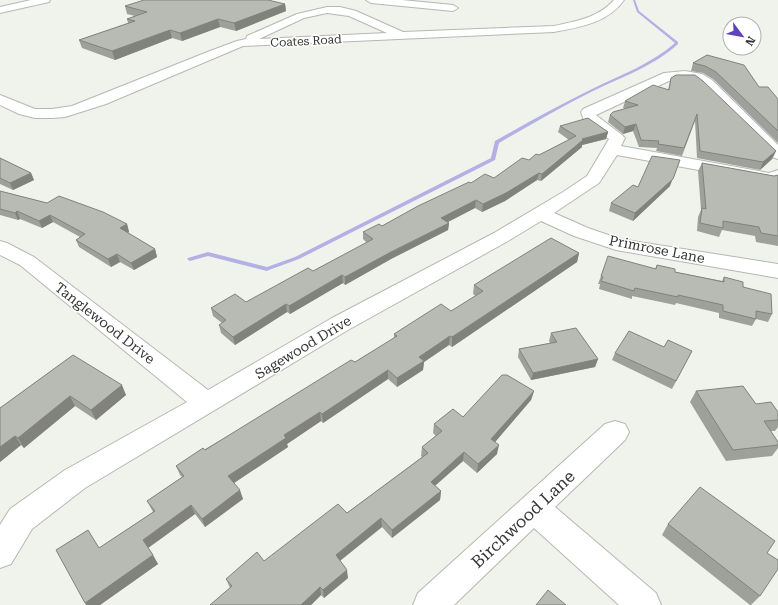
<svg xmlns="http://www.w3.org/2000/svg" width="778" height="605" viewBox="0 0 778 605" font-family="'Roboto Serif',serif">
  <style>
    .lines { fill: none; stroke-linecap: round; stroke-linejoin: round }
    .stream { fill: #b4afe4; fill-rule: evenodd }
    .minor-casing { stroke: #b5b8b2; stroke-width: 2 }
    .minor { fill: #fff; fill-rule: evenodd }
    .wall { fill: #9ea09b }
    .shaded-wall { fill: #81827e }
    .building { fill: #b8bab4; stroke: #81827e }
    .labels { text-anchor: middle; stroke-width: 3; stroke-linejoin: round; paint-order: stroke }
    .far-street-label { font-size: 12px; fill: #363735; stroke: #fff }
    .street-label { font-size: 14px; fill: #363735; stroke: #fff }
    .near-street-label { font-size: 17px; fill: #363735; stroke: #fff }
  </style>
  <rect width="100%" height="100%" fill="#f0f3ec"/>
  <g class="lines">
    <path class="stream" d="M633,0H635L639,11L678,42V44C654,66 622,77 593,91C561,107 530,125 499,143L495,160L299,259L269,270L267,271L208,256L190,261L187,259L188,258L208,252L267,267L295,257L491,158L495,141C527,123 559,105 592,89C621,75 651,64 675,43L637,12Z"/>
    <defs>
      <g id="minor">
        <polygon points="31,0 50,0 49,2 0,13 0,7"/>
        <polygon points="366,0 402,0 453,5 458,8 453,11 371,3"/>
        <path d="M614,0H624C608,23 580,27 554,32L243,46L106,104L65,117L52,118H35L19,114L0,105V95L35,109H52L72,106L210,51L237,41L246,39L247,36L297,14L327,7H340L356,11L403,32L554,26C576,21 598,18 614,0ZM327,13L349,16L387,33L259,39L304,18Z"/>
        <polygon points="685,71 702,74 712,80 778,145 778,159 772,157 702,86 693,80 671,80 596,115 622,135 625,138 621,146 769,173 778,170 778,181 770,183 617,155 599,183 554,213 588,228 620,239 778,264 778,278 616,250 574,236 541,221 508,241 348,330 85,488 32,529 11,564 0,568 0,525 10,509 65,470 187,402 20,265 0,255 0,241 7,243 34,257 208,390 332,318 494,233 563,192 587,176 609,139 584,120 581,112 583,109 664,73"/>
        <polygon points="615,421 625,424 629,432 625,440 555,507 656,593 661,605 619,605 534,528 454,605 413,605 418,593 605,424"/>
      </g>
    </defs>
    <use href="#minor" class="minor-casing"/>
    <use href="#minor" class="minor"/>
  </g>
  <g class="wall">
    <polygon points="285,4 286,11 236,31 220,27 182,41 172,38 115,60 82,48 79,40 128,23 127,19 135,16 127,14 125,6"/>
    <polygon points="707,55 759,87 778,99 778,143 713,79 703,73 691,71 693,63"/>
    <polygon points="671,78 776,151 772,159 760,170 697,158 695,121 682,156 656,151 657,148 639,147 633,131 623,134 608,122 610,115 626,109 623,108 625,101 668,90"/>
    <polygon points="560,126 608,132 606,139 582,145 582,147 541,181 537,180 505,201 482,212 475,208 448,222 449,223 448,230 391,259 345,285 343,283 290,314 287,312 235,345 221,333 219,325 222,323 213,316 211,308 246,302 313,271 367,243 363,239 363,232 382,226 471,183 494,178 529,160 569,140 558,132"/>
    <polygon points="0,158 31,173 34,180 13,190 0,184"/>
    <polygon points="702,163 774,176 778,175 778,246 756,242 755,236 722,230 719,237 697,231 698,217 701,210 698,171"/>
    <polygon points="670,186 633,221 609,211 611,203 638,187"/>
    <polygon points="0,191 127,224 129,232 128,233 155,249 157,257 134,270 120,262 111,267 79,247 76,240 80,237 53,222 42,228 20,219 18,220 0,215"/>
    <polygon points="579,253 577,262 452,347 449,345 424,362 423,370 397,387 388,379 323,423 321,421 287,444 288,447 234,483 243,499 205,527 195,514 148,548 158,564 100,605 86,605 99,548 153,512 147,501 182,477 180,475 176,466 355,362 394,338 394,334 451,311 476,296 473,294 474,285"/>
    <polygon points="657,265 675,272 722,281 724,277 743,287 772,314 768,322 756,319 752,326 719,318 719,313 676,303 675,305 632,296 632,299 599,289 600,284 598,284 601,276 655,269"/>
    <polygon points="551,333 598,359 595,367 531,380 518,357 519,349 550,343 549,341"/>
    <polygon points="692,351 672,389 612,360 615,353"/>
    <polygon points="73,355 126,395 96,420 75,406 24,448 21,445 0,462 0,408"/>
    <polygon points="534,391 531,400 495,442 497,454 477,473 463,461 435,486 441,491 440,500 392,538 382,527 340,561 348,578 324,598 321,595 311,605 210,605 230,588 226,579 264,561 347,513 422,457 421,456 422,447 436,436 433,433 434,424 463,417"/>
    <polygon points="696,391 756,404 778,412 778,427 775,431 771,431 778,442 778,448 772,456 726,461 690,402"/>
    <polygon points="668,524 767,553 760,596 751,605 750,605 662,535"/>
  </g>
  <g class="shaded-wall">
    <polygon points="285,4 286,11 236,31 234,23"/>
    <polygon points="218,19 220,27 182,41 180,33"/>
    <polygon points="170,30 172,38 115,60 112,51"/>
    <polygon points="636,124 633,131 623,134 625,127"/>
    <polygon points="608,132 606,139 582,145 582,147 541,181 542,174 582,139"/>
    <polygon points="776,151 772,159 760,170 763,162"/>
    <polygon points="680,160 670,186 633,221 635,213"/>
    <polygon points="31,173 34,180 13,190 10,183"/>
    <polygon points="539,173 537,180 505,201 482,212 483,204"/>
    <polygon points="476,200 475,208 440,226 441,218"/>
    <polygon points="17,211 20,219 18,220 15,213"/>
    <polygon points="50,215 53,222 42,228 39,221"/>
    <polygon points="449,223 448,230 391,259 345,285 345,277 391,252"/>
    <polygon points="127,224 129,232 122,236 120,228"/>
    <polygon points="155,249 157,257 134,270 131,263"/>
    <polygon points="579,253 577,262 452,347 452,337"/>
    <polygon points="117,254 120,262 111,267 108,259"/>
    <polygon points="342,275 343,283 290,314 289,306"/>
    <polygon points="286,304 287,312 235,345 233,337"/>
    <polygon points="450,336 449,345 424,362 423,370 397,387 397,378 419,357"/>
    <polygon points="598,359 595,367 531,380 533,373"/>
    <polygon points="388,370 388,379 323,423 322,414"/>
    <polygon points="122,385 126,395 96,420 91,410"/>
    <polygon points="534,391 531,400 490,448 491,439"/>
    <polygon points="70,396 75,406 24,448 18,438"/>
    <polygon points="320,412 321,421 287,444 288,447 231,485 228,476 284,435"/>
    <polygon points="15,436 21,445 0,462 0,447"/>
    <polygon points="499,445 497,454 477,473 478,464"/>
    <polygon points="464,452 463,461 430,490 431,482"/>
    <polygon points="240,490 243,499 205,527 202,519"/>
    <polygon points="441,491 440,500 392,538 392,530"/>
    <polygon points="191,505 195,514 148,548 143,540"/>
    <polygon points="381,518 382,527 337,563 336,555"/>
    <polygon points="153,555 158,564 100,605 86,605 85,603"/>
    <polygon points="347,570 348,578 324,598 323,590"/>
    <polygon points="320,587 321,595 311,605 301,605"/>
  </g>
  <g class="building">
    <polygon points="144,0 268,0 285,4 234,23 218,19 180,33 170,30 112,51 79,40 135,21 127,19 147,12 125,6"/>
    <polygon points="707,55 744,65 759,87 768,87 778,99 778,131 716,72 705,66 693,63"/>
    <polygon points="676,75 695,75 703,81 776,151 763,162 700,151 697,114 684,148 658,144 659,141 641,140 636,124 625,127 610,115 613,112 638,105 625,101 653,85 669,90 671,78"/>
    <polygon points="588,118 608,132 582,139 583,140 542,174 539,173 506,193 483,204 476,200 441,218 449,223 391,252 345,277 342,275 289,306 286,304 233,337 219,325 226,320 211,308 235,294 246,302 308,268 313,271 373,239 363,232 379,224 382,226 418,206 469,182 471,183 485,174 494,178 522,158 529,160 536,154 539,155 576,136 560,126"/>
    <polygon points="652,156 680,160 673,179 635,213 611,203 633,185 638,187"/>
    <polygon points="0,158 31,173 10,183 0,178"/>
    <polygon points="702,163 774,176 778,175 778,236 761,233 759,227 723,221 723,228 700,223 702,208 706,209"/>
    <polygon points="0,191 47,203 59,196 103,212 127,224 120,228 155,249 131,263 117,254 108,259 76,240 85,234 50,215 39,221 17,211 15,213 0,209"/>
    <polygon points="551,238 579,253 452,337 450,336 419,357 424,361 397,378 388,370 322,414 320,412 284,435 286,438 228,476 240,490 202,519 191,505 143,540 153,555 85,603 56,550 88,530 99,548 155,511 147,501 184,476 176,466 203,448 205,450 351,360 355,362 397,336 394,334 441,304 451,311 483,291 474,285"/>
    <polygon points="608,256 656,269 657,265 675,269 675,272 724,282 724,277 743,282 743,287 771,294 772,314 756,311 756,319 723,311 723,305 678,295 678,297 635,288 634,291 601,281 603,277 601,276"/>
    <polygon points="576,328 598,359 533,373 519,349 557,342 551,333"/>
    <polygon points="629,331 664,347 668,340 692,351 676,381 615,353"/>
    <polygon points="73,355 122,385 91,410 70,396 18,438 15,436 0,447 0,408"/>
    <polygon points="502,375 507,375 534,391 491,439 499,445 478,464 464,452 431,482 441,491 392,530 381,518 336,555 347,570 323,590 320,587 301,605 210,605 232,586 226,579 257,552 264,561 338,504 347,513 428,453 422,447 442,431 434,424 453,409 463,417"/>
    <polygon points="743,386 756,404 771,402 778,412 778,420 764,421 778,442 778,445 733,450 696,391"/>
    <polygon points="700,487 775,541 767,553 778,560 778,569 760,596 668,524"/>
    <polygon points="548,590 566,605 536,605"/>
  </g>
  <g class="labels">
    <g class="far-street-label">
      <text transform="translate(306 41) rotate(-3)" y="4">Coates Road</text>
    </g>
    <g class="street-label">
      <text transform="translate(657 249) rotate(11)" y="5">Primrose Lane</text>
      <text transform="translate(105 323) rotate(38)" y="5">Tanglewood Drive</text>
      <text transform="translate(303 347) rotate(-31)" y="5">Sagewood Drive</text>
    </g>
    <g class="near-street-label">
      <text transform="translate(523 519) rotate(-43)" y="6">Birchwood Lane</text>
    </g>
  </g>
  <g transform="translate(742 36) rotate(122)"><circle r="19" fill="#ffffff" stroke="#afafae"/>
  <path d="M0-3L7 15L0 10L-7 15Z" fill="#5f42ba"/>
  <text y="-6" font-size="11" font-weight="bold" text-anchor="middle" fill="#363735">N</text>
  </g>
</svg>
